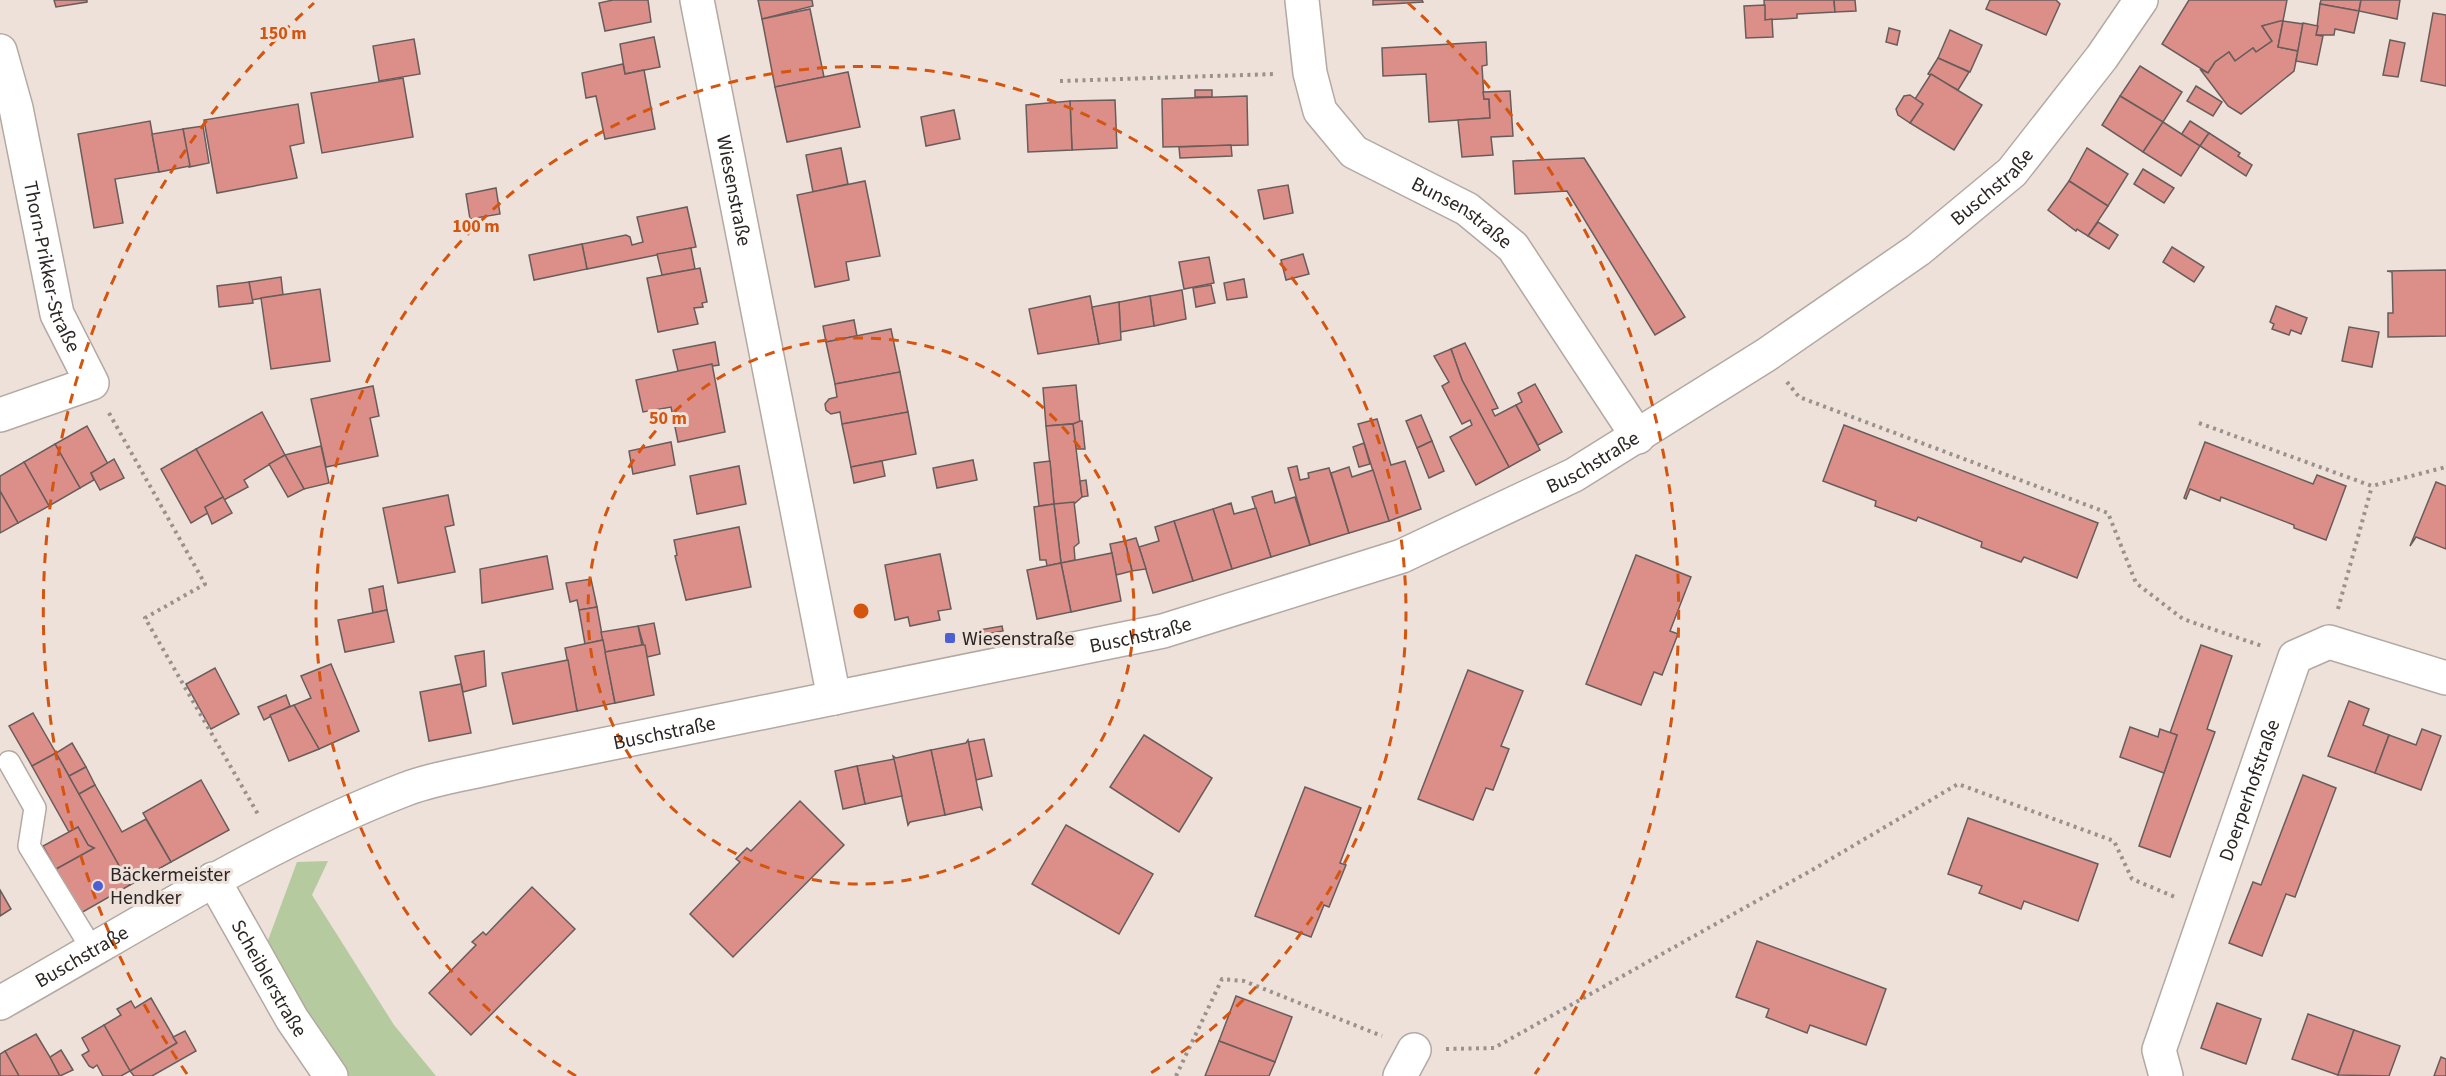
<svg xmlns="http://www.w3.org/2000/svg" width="2446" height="1076" viewBox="0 0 2446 1076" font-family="'Source Sans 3',sans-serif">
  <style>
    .green { fill: #b5ca9f }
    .building { fill: #dc8e89; stroke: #695d5c; stroke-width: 1.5 }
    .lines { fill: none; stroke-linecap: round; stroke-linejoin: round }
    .service-casing { stroke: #b4a9a2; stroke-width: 24 }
    .minor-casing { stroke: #b4a9a2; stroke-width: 36 }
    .path { stroke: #9a918c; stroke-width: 4; stroke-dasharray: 3 4.5; stroke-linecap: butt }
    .service { stroke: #fff; stroke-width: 21 }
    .minor { stroke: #fff; stroke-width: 33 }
    .ring { fill: none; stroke: #d5540e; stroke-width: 3; stroke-dasharray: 10 8 }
    .poi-dot { fill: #4c60d5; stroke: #ede1da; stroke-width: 2 }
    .labels { text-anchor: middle; stroke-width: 6; stroke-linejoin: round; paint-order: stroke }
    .street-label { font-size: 20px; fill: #2b2624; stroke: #ede1da }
    .poi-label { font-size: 20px; fill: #2b2624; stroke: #ede1da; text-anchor: start }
    .centre { fill: #d5540e; stroke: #ede1da; stroke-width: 3 }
    .ring-label { font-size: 18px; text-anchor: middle; font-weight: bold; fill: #d5540e; stroke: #ede1da; stroke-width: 6; stroke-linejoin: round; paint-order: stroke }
  </style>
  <rect width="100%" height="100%" fill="#ede1da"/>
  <polygon class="green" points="328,861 312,895 394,1025 436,1076 343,1076 267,943 297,862"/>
  <g class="building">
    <polygon points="54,0 87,0 87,2 56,7"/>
    <polygon points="613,0 648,0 651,22 605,31 599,3"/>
    <polygon points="758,0 812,0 813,6 762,19"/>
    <polygon points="1373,0 1422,0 1423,2 1373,5"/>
    <polygon points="1764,0 1834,0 1835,12 1797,14 1797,18 1765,20"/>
    <polygon points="1834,0 1855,0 1856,11 1835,12"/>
    <polygon points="1990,0 2056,0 2060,4 2046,35 1986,9"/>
    <polygon points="2189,0 2287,0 2283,21 2262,26 2272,41 2256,52 2253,48 2235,61 2229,52 2215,62 2208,73 2162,44"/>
    <polygon points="2321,0 2361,0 2359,11 2320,4"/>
    <polygon points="2361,0 2400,0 2397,19 2359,11"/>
    <polygon points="2320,4 2359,11 2354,33 2335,29 2334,35 2316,35"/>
    <polygon points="1765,5 1765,20 1772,19 1773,37 1746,38 1744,6"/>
    <polygon points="810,9 824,77 775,87 762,19"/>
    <polygon points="2433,13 2446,15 2446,86 2421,81"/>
    <polygon points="2280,21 2283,21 2278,47 2298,51 2294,71 2241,114 2228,106 2200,69 2208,73 2215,62 2229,52 2235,61 2253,48 2256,52 2272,41 2262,26"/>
    <polygon points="2283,21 2303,24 2298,51 2278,47"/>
    <polygon points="2303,23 2318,26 2316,35 2323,36 2317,65 2296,61"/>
    <polygon points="1889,28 1900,31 1897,45 1886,42"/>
    <polygon points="1950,30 1982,45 1970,72 1938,58"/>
    <polygon points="654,37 660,67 625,74 620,44"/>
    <polygon points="414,39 420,74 379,81 373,46"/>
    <polygon points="2390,40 2405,43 2398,77 2383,75"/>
    <polygon points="1486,42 1487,65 1482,66 1484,99 1489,99 1490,118 1429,122 1426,74 1383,76 1382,48"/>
    <polygon points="1938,58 1969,72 1958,90 1928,74"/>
    <polygon points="623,64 625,74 644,70 655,129 605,139 596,96 586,98 582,73"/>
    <polygon points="2140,66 2182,92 2163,122 2120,96"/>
    <polygon points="848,72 860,127 787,142 775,87"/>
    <polygon points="1931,74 1982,105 1954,150 1910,123 1923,104 1915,99"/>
    <polygon points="403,78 413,137 322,153 311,93"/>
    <polygon points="2196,86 2222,102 2213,116 2187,101"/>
    <rect x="1195" y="90" width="17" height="7"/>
    <polygon points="1510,91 1513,136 1491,137 1493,155 1462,157 1458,120 1490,118 1489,99 1484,99 1483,92"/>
    <polygon points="1910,95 1923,104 1910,123 1898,115 1896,109 1904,96"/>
    <polygon points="1247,96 1248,145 1163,147 1162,99"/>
    <polygon points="2120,96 2163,122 2143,152 2102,125"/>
    <polygon points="1115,100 1117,148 1072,150 1070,101"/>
    <polygon points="1070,101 1072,150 1028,152 1026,105"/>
    <polygon points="298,104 304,143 290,146 297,178 217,193 204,120"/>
    <polygon points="954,110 960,139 926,146 921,117"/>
    <polygon points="150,121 159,172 115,179 123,223 94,228 78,134"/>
    <polygon points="2190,121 2209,133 2200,146 2181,135"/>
    <polygon points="2163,122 2200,146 2181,176 2143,152"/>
    <polygon points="203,126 209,163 189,167 183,129"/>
    <polygon points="183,129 190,166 159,172 152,134"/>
    <polygon points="2209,133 2240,153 2238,156 2252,165 2246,176 2200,146"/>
    <polygon points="1231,145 1232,156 1180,158 1179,147"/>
    <polygon points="841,148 848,184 813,192 806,155"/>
    <polygon points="2087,148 2128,174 2108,206 2069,181"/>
    <polygon points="1584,158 1685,317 1655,335 1567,191 1515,194 1513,161"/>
    <polygon points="2143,169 2174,188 2164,203 2134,184"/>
    <polygon points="865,181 880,256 846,262 849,280 815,287 797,195"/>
    <polygon points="2069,181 2108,206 2088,236 2077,229 2076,231 2048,210"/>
    <polygon points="1288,185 1293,213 1264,219 1258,190"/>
    <polygon points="496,188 500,214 470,219 466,194"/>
    <polygon points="687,207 696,247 587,269 582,244 626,235 630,237 632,245 643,242 637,217"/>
    <polygon points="2098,222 2118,235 2109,249 2088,236"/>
    <polygon points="582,244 587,269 534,280 529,255"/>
    <polygon points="2172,247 2204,267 2194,282 2163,262"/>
    <polygon points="691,248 695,269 662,275 657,254"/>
    <polygon points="1303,254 1309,274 1286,280 1281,260"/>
    <polygon points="1209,257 1214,283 1184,289 1179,262"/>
    <polygon points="700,268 707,302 702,303 703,307 694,308 698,324 658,332 647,278"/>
    <polygon points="2446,270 2446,336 2388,337 2388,313 2393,313 2392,272 2387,271"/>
    <polygon points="281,277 283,295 251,300 249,282"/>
    <polygon points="1244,279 1247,297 1227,300 1224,283"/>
    <polygon points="249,282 253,303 219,307 217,286"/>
    <polygon points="1211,285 1215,303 1196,307 1193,288"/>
    <polygon points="320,289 330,361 271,369 261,298"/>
    <polygon points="1182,290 1186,319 1154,326 1150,296"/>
    <polygon points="1090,296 1099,344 1038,354 1029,309"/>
    <polygon points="1150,296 1154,326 1120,332 1119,302"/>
    <polygon points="1119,302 1121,340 1099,344 1092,307"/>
    <polygon points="2276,306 2307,318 2301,334 2291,330 2289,335 2272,329 2274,324 2270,322"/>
    <polygon points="854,320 857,336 826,342 823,326"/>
    <polygon points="2349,327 2379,332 2372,367 2342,361"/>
    <polygon points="891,329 900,372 835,384 826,342"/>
    <polygon points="715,342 719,365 678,371 673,350"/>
    <polygon points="1465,343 1498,408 1492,410 1495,416 1516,405 1540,450 1509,467 1462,380 1451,349"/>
    <polygon points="1451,349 1462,380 1509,467 1476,485 1450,437 1472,425 1470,420 1462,424 1442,386 1449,382 1434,356"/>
    <polygon points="712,364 725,432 678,442 671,407 643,412 636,380"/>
    <polygon points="900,372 908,412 842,424 840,412 831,414 826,410 825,404 829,399 837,397 835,384"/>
    <polygon points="1535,384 1562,432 1538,445 1516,405 1522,402 1518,393"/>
    <polygon points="1076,385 1080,423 1046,426 1043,388"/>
    <polygon points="373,386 379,416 370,418 378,456 326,467 311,399"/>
    <polygon points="262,412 285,455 244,480 248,487 224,500 196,449"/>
    <polygon points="908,412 916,454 851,467 842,424"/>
    <polygon points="1421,415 1432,441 1417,448 1406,421"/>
    <polygon points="1377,419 1391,465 1405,461 1421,509 1389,521 1358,424"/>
    <polygon points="1080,421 1082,421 1085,449 1076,449 1073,424"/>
    <polygon points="1073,424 1082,497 1074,504 1054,504 1046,426"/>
    <polygon points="1844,425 2098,523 2077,578 2024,557 2021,562 1981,547 1982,542 1918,517 1916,521 1875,506 1876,501 1823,481"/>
    <polygon points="87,426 108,464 91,473 94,480 80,488 55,444"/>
    <polygon points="1432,441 1444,471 1429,478 1417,448"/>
    <polygon points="671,442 675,465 633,474 629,451"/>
    <polygon points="2205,442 2313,484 2317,475 2346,486 2326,540 2294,528 2294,525 2221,497 2220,501 2190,489 2186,499 2184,498"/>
    <polygon points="1364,443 1370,464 1359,467 1353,447"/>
    <polygon points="55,444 80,488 49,506 24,462"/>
    <polygon points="321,446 329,483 304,489 285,455"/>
    <polygon points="196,449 223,497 205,507 208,513 191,523 161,469"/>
    <polygon points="285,455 304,489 288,497 269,464"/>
    <polygon points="114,459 124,478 100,490 91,473"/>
    <polygon points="973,460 977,480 937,488 933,468"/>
    <polygon points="882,461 885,476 854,483 851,467"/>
    <polygon points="1050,461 1054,504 1039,506 1034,463"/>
    <polygon points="24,462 49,506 18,523 0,491 0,476"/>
    <polygon points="739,466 746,504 697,514 690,476"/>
    <polygon points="1297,466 1300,480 1309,478 1308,473 1329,468 1349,533 1310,545 1288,468"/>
    <polygon points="1349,467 1352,477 1373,470 1389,521 1349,533 1331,473"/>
    <polygon points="1086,480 1088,496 1082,497 1080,481"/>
    <polygon points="2436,482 2446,486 2446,549 2416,537 2410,546"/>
    <polygon points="0,491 18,523 0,533"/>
    <polygon points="1272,491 1275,503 1295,497 1310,545 1271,557 1252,497"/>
    <polygon points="448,495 454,525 445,527 455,572 398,583 383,508"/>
    <polygon points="223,497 232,513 212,524 205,507"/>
    <polygon points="1074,502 1079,543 1074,547 1075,560 1061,563 1054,504"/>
    <polygon points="1231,503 1234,514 1256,508 1271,557 1232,569 1213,509"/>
    <polygon points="1054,504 1061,563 1047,566 1046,560 1040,560 1034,507"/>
    <polygon points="1213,509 1232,569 1193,581 1174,521"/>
    <polygon points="1174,521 1193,581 1153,593 1139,547 1159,541 1155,527"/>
    <polygon points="739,527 751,587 686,600 675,556 677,555 674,540"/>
    <polygon points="1136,538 1146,569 1132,571 1125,541"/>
    <polygon points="1125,541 1132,571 1116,575 1110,544"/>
    <polygon points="1112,553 1121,601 1071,612 1061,563"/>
    <polygon points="940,554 951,609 938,611 940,620 910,626 908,617 895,620 885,565"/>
    <polygon points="1636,555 1691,577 1670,631 1678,634 1662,675 1654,672 1641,705 1586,684"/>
    <polygon points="547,556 553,589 482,603 480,569"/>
    <polygon points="1061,563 1071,612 1037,619 1027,570"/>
    <polygon points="591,579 597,607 579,610 577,600 570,602 566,583"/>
    <polygon points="383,586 387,610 373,613 369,589"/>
    <polygon points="597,607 603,640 585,644 579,610"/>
    <polygon points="387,610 394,642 345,652 338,620"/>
    <polygon points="654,623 660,654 647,657 638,626"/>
    <polygon points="638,626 642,645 605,652 601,632"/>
    <polygon points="1002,626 1003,631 981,635 979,630"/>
    <polygon points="603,640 615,703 577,711 565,648"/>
    <polygon points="642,645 645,645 654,695 615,703 605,652"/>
    <polygon points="2201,645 2232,656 2207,729 2215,732 2170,857 2139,846 2177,735 2170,733"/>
    <polygon points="484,651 486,686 463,692 455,656"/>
    <polygon points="568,660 577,711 513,724 502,673"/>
    <polygon points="331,664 359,731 319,749 294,705 311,698 301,676"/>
    <polygon points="215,668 239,714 211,729 186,684"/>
    <polygon points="1468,670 1523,691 1501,746 1509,749 1493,790 1486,788 1473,820 1418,799"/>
    <polygon points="461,684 471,733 429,741 420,692"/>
    <polygon points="286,695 290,706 264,720 258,707"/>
    <polygon points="2349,701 2369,709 2363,725 2389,735 2375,773 2328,756"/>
    <polygon points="294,705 319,749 289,761 270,715"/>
    <polygon points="33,713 56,753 32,766 9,726"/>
    <polygon points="2130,727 2158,737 2160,729 2177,735 2164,773 2120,757"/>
    <polygon points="2422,729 2441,736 2421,790 2375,773 2389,735 2416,745"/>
    <polygon points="1144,735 1212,778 1179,832 1110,787"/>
    <polygon points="984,739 992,776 976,780 968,742"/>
    <polygon points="968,740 982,809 980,807 945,815 931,750 966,743"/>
    <polygon points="72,743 86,767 69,776 56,753"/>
    <polygon points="931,750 945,815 910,822 908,825 893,756 896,758"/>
    <polygon points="56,753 130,885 81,913 56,869 94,848 88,845 78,827 69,832 32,766"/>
    <polygon points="894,759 902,796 865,804 857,766"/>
    <polygon points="857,766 865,804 843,809 835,771"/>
    <polygon points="86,767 95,785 79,794 69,776"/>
    <polygon points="2303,775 2336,788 2295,897 2286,894 2262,956 2229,943 2253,882 2261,885"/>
    <polygon points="201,780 229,830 171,862 143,813"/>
    <polygon points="95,785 122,832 146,819 171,862 130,885 79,794"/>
    <polygon points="1305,787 1361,808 1340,863 1346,865 1329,907 1324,905 1311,937 1255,916"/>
    <polygon points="800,801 844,845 733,957 690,914 740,862 736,859 747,848 751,851"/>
    <polygon points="1968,818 2098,864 2078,921 2024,901 2021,909 1979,893 1982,886 1948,874"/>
    <polygon points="1066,825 1153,874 1119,934 1032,884"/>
    <polygon points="78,827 88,845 94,848 56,869 43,846"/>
    <polygon points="532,887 575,929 471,1035 429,993 476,945 472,942 483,932 486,935"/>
    <polygon points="0,890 11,909 0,916"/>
    <polygon points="1757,941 1886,989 1866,1045 1810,1025 1807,1033 1766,1017 1769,1009 1736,997"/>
    <polygon points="1236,996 1292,1017 1275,1062 1219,1041"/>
    <polygon points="151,998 177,1043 130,1071 104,1025 121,1015 117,1009 131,1001 135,1008"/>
    <polygon points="2217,1003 2261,1019 2246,1064 2201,1048"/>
    <polygon points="2308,1014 2354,1030 2338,1075 2292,1059"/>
    <polygon points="104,1025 130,1071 121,1076 103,1076 97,1065 93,1068 89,1066 82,1055 89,1051 82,1038"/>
    <polygon points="2354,1030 2400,1046 2389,1076 2338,1075"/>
    <polygon points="185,1031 196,1051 152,1076 134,1076 130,1071 177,1043 173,1037"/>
    <polygon points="36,1034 50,1057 60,1076 19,1076 5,1051"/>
    <polygon points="1219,1041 1275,1062 1269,1076 1205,1076"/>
    <polygon points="61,1050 73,1070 60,1076 50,1057"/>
    <polygon points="5,1051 19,1076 0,1076 0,1054"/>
    <polygon points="2441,1057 2446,1059 2446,1076 2434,1076"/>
  </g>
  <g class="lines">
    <defs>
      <polyline id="service" points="9,762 35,808 29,846 92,949"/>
      <g id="minor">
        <path id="s1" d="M697,0L834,698"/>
        <path id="s2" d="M1302,0L1310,73L1320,111L1354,152L1467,209L1513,247L1638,437"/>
        <path id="s3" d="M0,51L16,108L57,314L92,383L0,415"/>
        <path id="s4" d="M213,879L292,1019L331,1076"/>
        <path id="s5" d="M0,1003C134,928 262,844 406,789C437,777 472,773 504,765L1163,631L1402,556L1574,475L1766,355L1918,250L2012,172L2102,57L2141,0"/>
        <polyline points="1400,1076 1414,1050"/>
        <path id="s6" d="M2166,1076L2159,1050L2295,657L2329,642L2446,678"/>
      </g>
    </defs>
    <use href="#service" class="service-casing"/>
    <use href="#minor" class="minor-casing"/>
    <g class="path">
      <polyline points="1060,81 1275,74"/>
      <polyline points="1787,382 1799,397 2108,513 2136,583 2183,619 2262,646"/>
      <polyline points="109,413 205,584 145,618 259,816"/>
      <polyline points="2199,423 2372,486 2446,467"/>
      <polyline points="2338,609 2372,486"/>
      <polyline points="1446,1049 1494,1048 1812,870 1958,784 2114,841 2132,879 2175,897"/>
      <polyline points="1176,1076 1222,979 1244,981 1382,1036"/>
    </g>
    <use href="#service" class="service"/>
    <use href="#minor" class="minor"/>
  </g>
  <g class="ring">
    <circle cx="861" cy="611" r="273"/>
    <path d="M576 1076A545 545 0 1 1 1146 1076"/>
    <path d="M187 1074A818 818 0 0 1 314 3M1408 3A818 818 0 0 1 1535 1074"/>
  </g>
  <g class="poi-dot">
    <rect x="944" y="632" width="12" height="12" rx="3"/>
    <circle cx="98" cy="886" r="6"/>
  </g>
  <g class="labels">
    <g class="street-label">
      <text dy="7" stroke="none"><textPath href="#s5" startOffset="2182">Buschstraße</textPath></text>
      <text dy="7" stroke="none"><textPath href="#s1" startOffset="194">Wiesenstraße</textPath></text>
      <text dy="7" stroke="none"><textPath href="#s2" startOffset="290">Bunsenstraße</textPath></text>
      <text dy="7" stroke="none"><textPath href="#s3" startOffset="222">Thorn-Prikker-Straße</textPath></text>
      <text dy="7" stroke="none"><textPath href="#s5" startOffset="1696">Buschstraße</textPath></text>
      <text dy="7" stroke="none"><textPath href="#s5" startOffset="1210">Buschstraße</textPath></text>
      <text dy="7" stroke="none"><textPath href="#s5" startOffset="724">Buschstraße</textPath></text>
      <text dy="7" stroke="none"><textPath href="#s6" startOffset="302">Doerperhofstraße</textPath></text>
      <text dy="7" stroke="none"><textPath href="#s5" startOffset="94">Buschstraße</textPath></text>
      <text dy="7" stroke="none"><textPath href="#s4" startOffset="114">Scheiblerstraße</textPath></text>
    </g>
    <g class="poi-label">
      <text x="962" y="645">Wiesenstraße</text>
      <text x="110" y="881">Bäckermeister<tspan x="110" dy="23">Hendker</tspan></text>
    </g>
  </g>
  <circle cx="861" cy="611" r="9" class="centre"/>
  <g class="ring-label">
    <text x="283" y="39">150 m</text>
    <text x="476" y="232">100 m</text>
    <text x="668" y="424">50 m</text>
  </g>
</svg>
